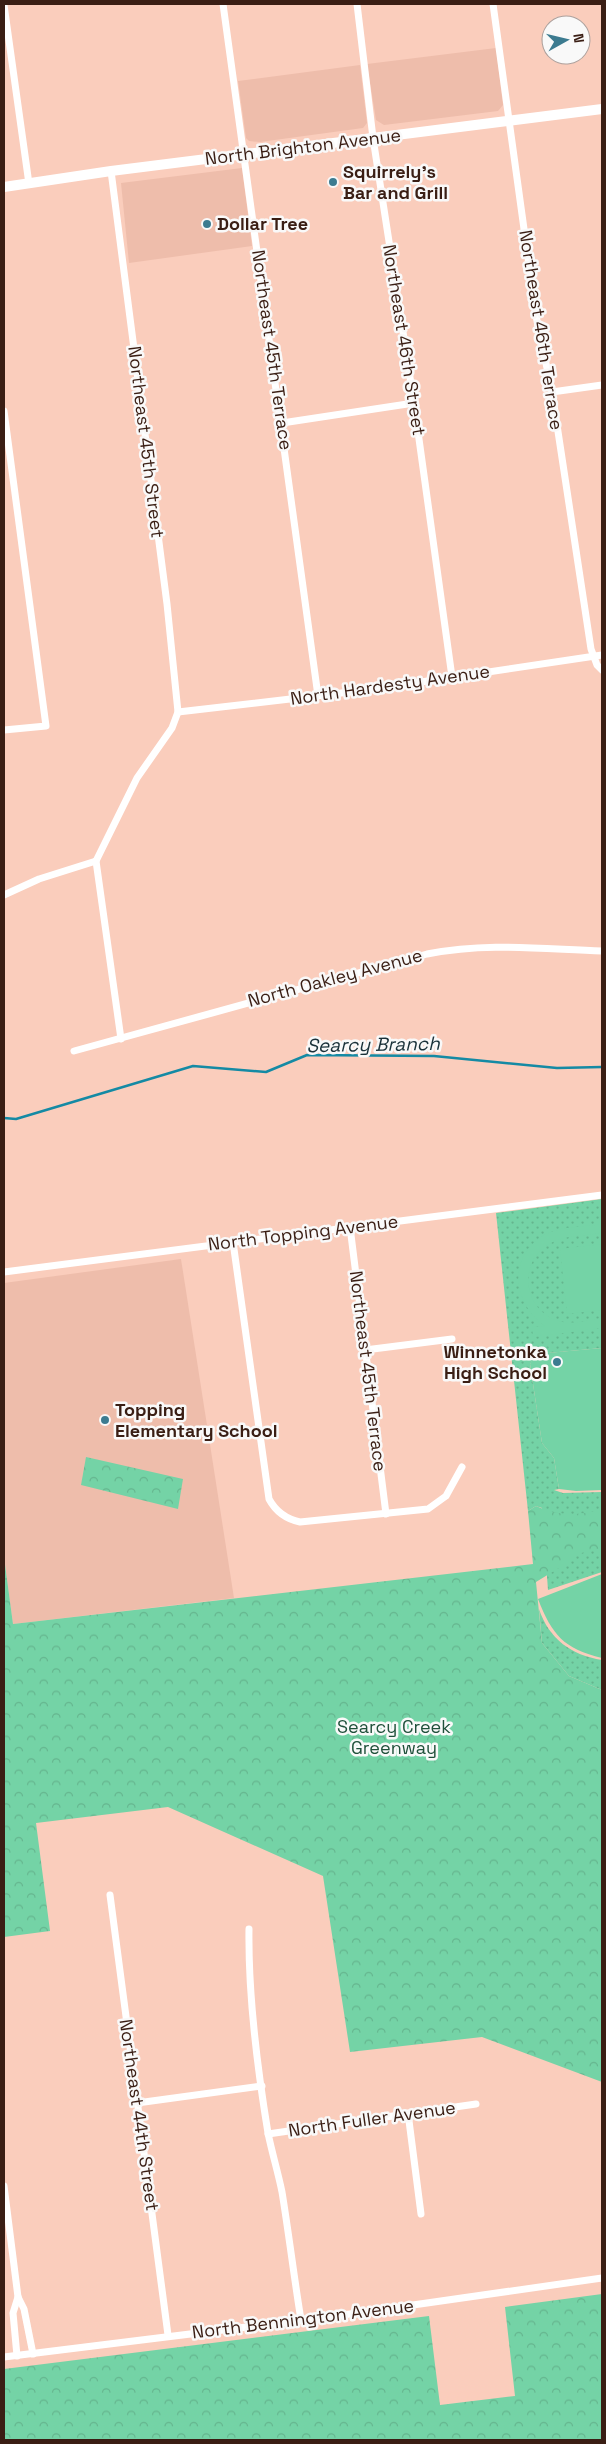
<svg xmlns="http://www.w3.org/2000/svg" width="606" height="2444" viewBox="0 0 606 2444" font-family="'Space Grotesk',sans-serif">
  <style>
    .built { fill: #eebdab }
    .grass { fill: url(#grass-dots) }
    .forest { fill: url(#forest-crowns) }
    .pitch { fill: #74d3a6 }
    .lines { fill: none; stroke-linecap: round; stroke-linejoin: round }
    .stream { stroke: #148aa4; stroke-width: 2.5 }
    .street { stroke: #fff; stroke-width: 7 }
    .secondary { stroke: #fff; stroke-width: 10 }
    .poi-dot { fill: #3c7b90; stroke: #f9f9f9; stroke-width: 2 }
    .labels { text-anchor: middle; stroke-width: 5; stroke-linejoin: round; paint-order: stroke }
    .street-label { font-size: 18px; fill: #3a1e14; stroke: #f9f9f9 }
    .poi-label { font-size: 18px; font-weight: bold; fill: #3a1e14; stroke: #f9f9f9; text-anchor: start }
    .park-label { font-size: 18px; fill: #1f503a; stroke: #f9f9f9 }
    .water-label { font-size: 19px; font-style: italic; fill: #1a3139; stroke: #f9f9f9 }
  </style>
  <defs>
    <pattern id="grass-dots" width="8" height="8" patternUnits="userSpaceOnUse" patternTransform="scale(1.25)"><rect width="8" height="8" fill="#74d3a6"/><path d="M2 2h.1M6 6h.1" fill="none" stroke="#65b58e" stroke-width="1.8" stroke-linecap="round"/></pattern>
    <pattern id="forest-crowns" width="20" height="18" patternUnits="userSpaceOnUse" patternTransform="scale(1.25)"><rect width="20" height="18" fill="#74d3a6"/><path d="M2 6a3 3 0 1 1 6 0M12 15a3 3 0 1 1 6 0" fill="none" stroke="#65b58e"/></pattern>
  </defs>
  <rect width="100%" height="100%" fill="#facdbc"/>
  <g class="built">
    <polygon points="496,48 503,105 498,111 384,125 376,120 367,64"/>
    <polygon points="360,65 367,123 363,128 260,142 249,141 246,138 238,81"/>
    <polygon points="242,168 252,246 129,263 121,183"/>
    <polygon points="181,1259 234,1598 13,1624 4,1557 4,1283"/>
  </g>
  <g class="grass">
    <polygon points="602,1199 602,1348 537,1354 530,1364 542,1443 554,1458 559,1489 554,1490 563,1493 602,1492 602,1572 548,1590 542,1508 536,1506 528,1511 496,1213"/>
    <path d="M539,1609C549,1639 571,1655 602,1660V1690L569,1676L542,1643Z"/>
  </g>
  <g class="forest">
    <polygon points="86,1457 183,1479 178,1509 81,1485"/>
    <path d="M536,1506C561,1517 576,1515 602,1510V1548L573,1555L567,1563L536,1582L542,1643L569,1676L602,1690V2082L482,2037L350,2052L323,1876L168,1807L36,1823L50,1931L4,1937V1557L13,1624L533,1564L528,1511Z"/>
    <polygon points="602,2294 602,2440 4,2440 4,2369 429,2316 440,2405 515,2396 505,2307"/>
  </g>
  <g class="pitch">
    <path d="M602,1224V1233C585,1236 564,1235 549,1244C518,1262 523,1308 556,1320C570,1326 588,1320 602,1318V1328L533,1337L532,1327L545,1326C512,1303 507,1255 546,1234C562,1226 584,1227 602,1224Z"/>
    <polygon points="602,1244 602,1310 567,1314 560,1249"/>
    <polygon points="602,1348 602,1490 576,1491 559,1489 554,1458 542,1443 530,1364 536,1354"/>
    <path d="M602,1574V1658C564,1649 552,1635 538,1599Z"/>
  </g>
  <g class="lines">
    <polyline class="stream" points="4,1118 16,1119 193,1066 266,1072 307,1055 434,1056 557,1068 602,1067"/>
    <g class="street">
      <polyline points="223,4 318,696"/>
      <polyline points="357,4 373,138 414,403 452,677"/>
      <polyline points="493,4 536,316 552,392 591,649 597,665 602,670"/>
      <polyline points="4,5 29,184"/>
      <polyline points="552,392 602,385"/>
      <polyline points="4,411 46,726 4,730"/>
      <polyline points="282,423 414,403"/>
      <polyline points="178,712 367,690 602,655"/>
      <polyline points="96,861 121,1039"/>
      <polyline points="4,895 39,879 96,861 137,778 172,728 178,712 167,604 111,171"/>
      <path d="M74,1051L427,954C488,942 541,949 602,951"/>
      <polyline points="350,1227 386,1514"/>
      <path d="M233,1242L269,1499C276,1512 286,1519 300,1522L428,1509L446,1496L462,1467"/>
      <polyline points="4,1272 602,1195"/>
      <polyline points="365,1350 452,1339"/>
      <polyline points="110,1895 168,2335"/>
      <path d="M249,1929C248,1997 257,2066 268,2133C272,2153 278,2172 282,2192C289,2235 294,2277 301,2320"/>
      <polyline points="137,2103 262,2086"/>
      <polyline points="408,2113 421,2214"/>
      <polyline points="268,2134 476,2104"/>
      <polyline points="4,2186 18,2297 24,2309 33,2354"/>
      <polyline points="17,2356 13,2313 18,2297"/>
      <polyline points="4,2357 336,2316 602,2278"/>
    </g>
    <polyline class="secondary" points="4,187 111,171 602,109"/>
  </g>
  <g class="poi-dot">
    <circle cx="333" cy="182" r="5"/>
    <circle cx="207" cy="224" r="5"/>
    <circle cx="557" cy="1362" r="5"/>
    <circle cx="105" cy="1420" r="5"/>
  </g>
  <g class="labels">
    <g class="street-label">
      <text transform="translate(303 147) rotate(-7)" y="6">North Brighton Avenue</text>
      <text transform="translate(541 330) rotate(81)" y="6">Northeast 46th Terrace</text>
      <text transform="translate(404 340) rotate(81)" y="6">Northeast 46th Street</text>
      <text transform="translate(272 350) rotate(82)" y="6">Northeast 45th Terrace</text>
      <text transform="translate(146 442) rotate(83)" y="6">Northeast 45th Street</text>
      <text transform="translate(390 685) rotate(-8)" y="6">North Hardesty Avenue</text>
      <text transform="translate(335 978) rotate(-15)" y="6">North Oakley Avenue</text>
      <text transform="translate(303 1233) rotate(-7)" y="6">North Topping Avenue</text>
      <text transform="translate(368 1371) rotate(83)" y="6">Northeast 45th Terrace</text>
      <text transform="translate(139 2115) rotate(82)" y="6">Northeast 44th Street</text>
      <text transform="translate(372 2119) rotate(-8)" y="6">North Fuller Avenue</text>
      <text transform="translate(303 2319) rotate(-7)" y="6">North Bennington Avenue</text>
    </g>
    <g class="poi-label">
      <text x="343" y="178">Squirrely's<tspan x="343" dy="21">Bar and Grill</tspan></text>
      <text x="217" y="230">Dollar Tree</text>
      <text x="547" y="1358" text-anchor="end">Winnetonka<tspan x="547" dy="21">High School</tspan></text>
      <text x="115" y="1416">Topping<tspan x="115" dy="21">Elementary School</tspan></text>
    </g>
    <g class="park-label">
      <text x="394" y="1733">Searcy Creek<tspan x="394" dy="21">Greenway</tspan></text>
    </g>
    <g class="water-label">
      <text transform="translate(373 1044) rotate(-1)" y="7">Searcy Branch</text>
    </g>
  </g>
  <rect width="606" height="2444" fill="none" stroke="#3a1e14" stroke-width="10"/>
  <g transform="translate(566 40) rotate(82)"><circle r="24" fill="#f9f9f9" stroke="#ada19d"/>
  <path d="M0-4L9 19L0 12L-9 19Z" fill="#3c7b90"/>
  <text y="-8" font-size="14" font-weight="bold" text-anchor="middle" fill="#3a1e14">N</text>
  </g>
</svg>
